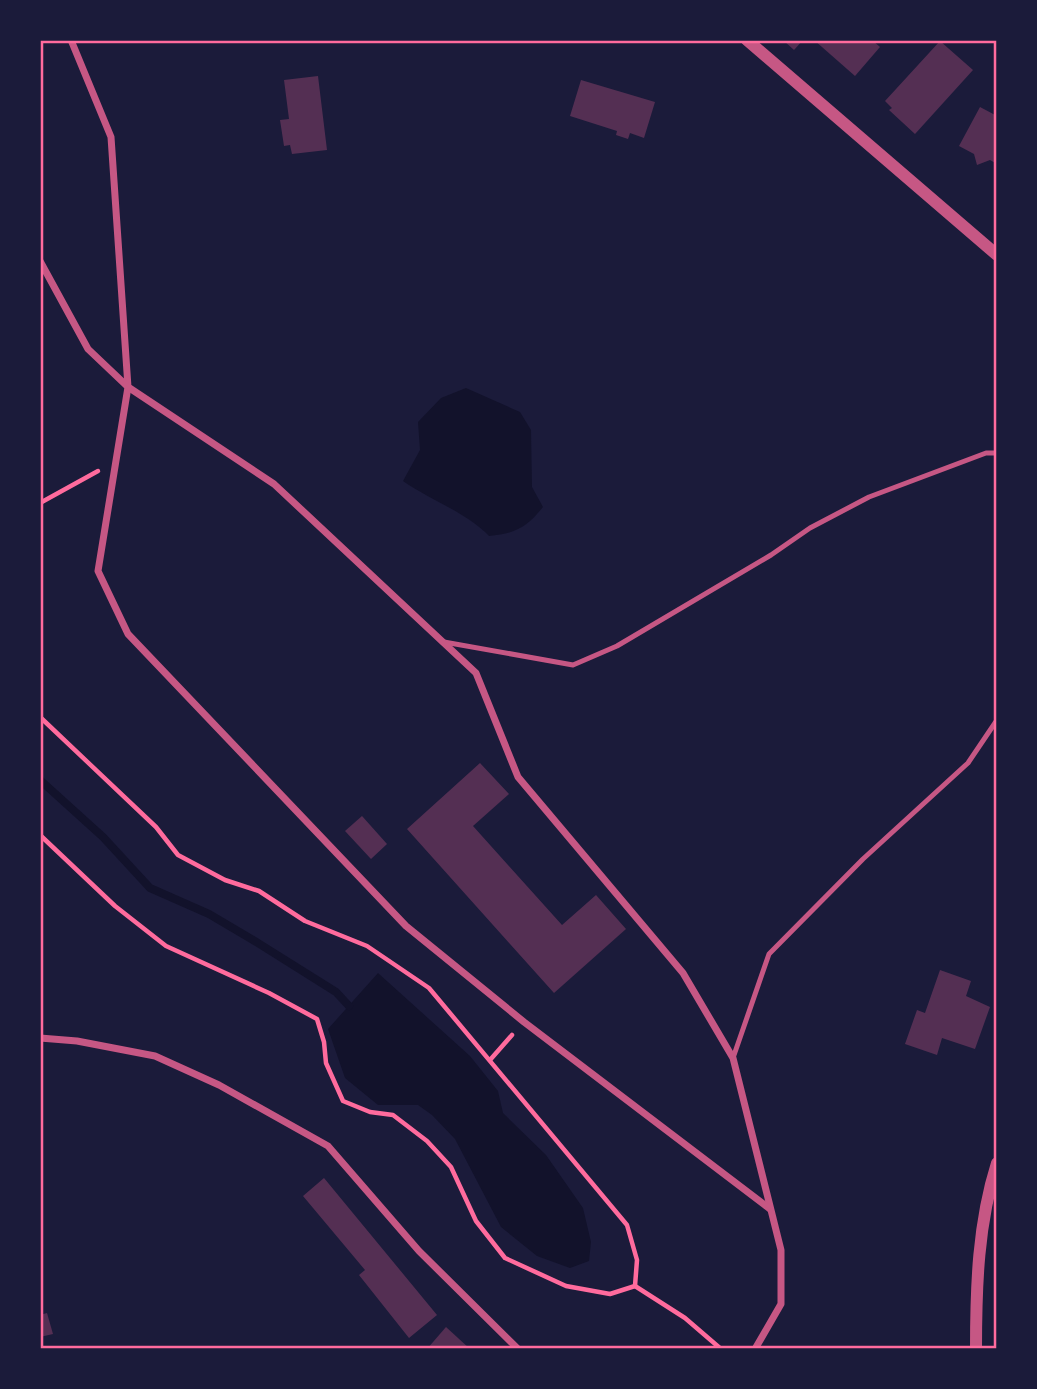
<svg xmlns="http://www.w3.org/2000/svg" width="1037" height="1389" viewBox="0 0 1037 1389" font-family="Overpass,sans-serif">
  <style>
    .water { fill: #12122b }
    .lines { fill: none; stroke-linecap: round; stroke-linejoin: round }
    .stream { stroke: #12122b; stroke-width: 8 }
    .building { fill: #542f53 }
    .path { stroke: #ff6b9d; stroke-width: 4.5 }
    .service { stroke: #c65784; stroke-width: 5 }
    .minor { stroke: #c65784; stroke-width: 7 }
    .tertiary { stroke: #c65784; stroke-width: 12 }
    .neatline { fill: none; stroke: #ff6b9d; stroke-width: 2.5 }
  </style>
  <rect width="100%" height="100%" fill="#1b1b3a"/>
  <g class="water">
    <path d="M466,388L520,412L531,430L532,487L543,507C527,527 515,534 489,536C466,512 430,500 403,481L420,450L418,422L441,398Z"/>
    <polygon points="378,973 470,1056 498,1091 503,1113 546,1155 583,1208 591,1242 589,1261 570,1268 537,1256 501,1227 455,1139 432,1115 418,1105 378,1105 345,1078 328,1029"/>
  </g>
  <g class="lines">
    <polyline class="stream" points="40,780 103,837 150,888 209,914 253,940 336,992 349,1006"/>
  </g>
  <g class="building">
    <polygon points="783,40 803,40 794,50"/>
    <polygon points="814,40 872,40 880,47 855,76"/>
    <polygon points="940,41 973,70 915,134 889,110 892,108 885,101"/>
    <polygon points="318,76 327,150 292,154 290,145 284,146 280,120 289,119 284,80"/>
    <polygon points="581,80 655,102 644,138 630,133 628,139 616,135 617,131 570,116"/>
    <polygon points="980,107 997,116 997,164 990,160 977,165 974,154 959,146"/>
    <polygon points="480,763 509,794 473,826 562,925 596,895 626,929 554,993 407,829"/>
    <polygon points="362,816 387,844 371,859 345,831"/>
    <polygon points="940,970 971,981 966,996 990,1007 975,1049 942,1038 937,1055 905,1044 917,1010 925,1013"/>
    <polygon points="324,1178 437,1315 409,1338 359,1275 365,1270 303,1196"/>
    <polygon points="47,1313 53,1334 40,1337 40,1315"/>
    <polygon points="446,1327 470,1349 427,1349"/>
  </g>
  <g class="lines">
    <g class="path">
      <polyline points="40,503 98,471"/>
      <polyline points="40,717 156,827 178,855 225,880 259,891 305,921 367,946 429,988 627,1225 637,1260 635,1286"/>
      <polyline points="40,835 115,906 166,946 269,993 317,1019 324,1042 326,1063 343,1101 370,1112 393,1115 427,1141 451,1167 476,1221 505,1258 566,1286 610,1294 635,1286 685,1318 721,1349"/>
      <polyline points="490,1060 512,1035"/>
    </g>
    <g class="service">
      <polyline points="444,642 573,665 617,646 771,555 810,528 869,497 986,453 997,453"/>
      <polyline points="733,1058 769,954 863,859 968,763 997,720"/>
    </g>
    <g class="minor">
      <polyline points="71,40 111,137 128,387 274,484 476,673 518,777 683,973 733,1058 781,1250 781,1304 755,1349"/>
      <polyline points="40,261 88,349 128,387 98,571 128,634 406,926 524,1022 770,1209"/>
      <polyline points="40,1038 77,1041 155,1056 219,1085 328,1146 419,1251 518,1349"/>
    </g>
    <g class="tertiary">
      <polyline points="747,40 997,255"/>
      <path d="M976,1349C976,1286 978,1223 997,1163"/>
    </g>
  </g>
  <rect width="1037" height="1389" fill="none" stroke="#1b1b3a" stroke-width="84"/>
  <rect x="42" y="42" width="953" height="1305" class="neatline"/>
</svg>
